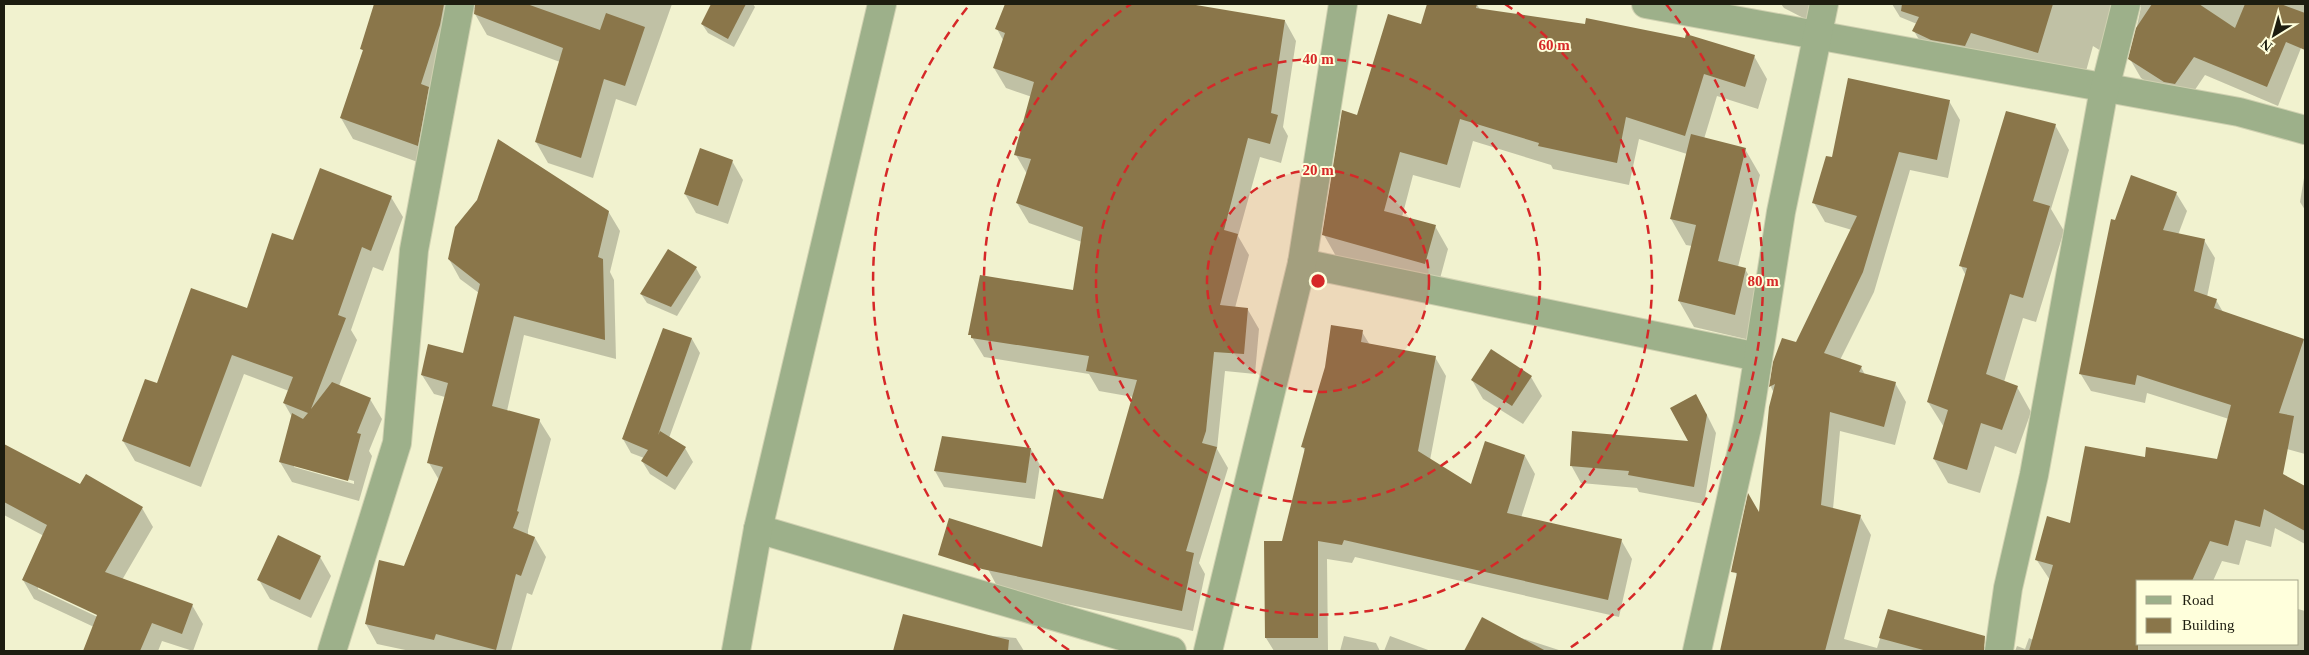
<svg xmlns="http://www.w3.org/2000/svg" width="2309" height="655" viewBox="0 0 2309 655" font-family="'Times New Roman',serif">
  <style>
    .shadow { fill: #0003; fill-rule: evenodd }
    .building { fill: #8a764a }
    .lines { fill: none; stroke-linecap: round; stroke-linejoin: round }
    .street-casing { stroke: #cfd0b0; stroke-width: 30 }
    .street { stroke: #9db08a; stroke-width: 28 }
    .ring { fill: none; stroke: #d62828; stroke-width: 2.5; stroke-dasharray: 9 6 }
    .centre { fill: #d62828; stroke: #ffffdc; stroke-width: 2.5 }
    .ring-label { font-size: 15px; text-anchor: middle; font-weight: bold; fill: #d62828; stroke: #ffffdc; stroke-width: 4; stroke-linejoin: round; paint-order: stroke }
  </style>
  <rect width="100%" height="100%" fill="#f1f2cf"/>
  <g class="shadow">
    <polygon points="375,4 672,4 636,106 616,99 593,178 548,163 536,142 560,62 487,35 475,14 475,9 467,10 429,166 353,139 341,118 364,52 361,48"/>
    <polygon points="713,4 753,4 755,7 734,47 708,33 702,24"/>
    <polygon points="1007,4 1182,4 1285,21 1296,41 1283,127 1288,136 1281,163 1260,157 1238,236 1249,255 1235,308 1248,310 1259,329 1255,374 1225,371 1217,449 1228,468 1199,563 1205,574 1193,631 999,590 988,569 1042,548 1104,500 1133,397 1099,391 1089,374 984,357 970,334 1074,292 1082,242 1029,223 1017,203 1027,174 1016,155 1032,97 1006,88 994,68 1003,40 997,29"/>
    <polygon points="1429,4 1477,4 1480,10 1754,56 1767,79 1758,109 1717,96 1704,139 1745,149 1760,175 1738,267 1745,269 1760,295 1750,340 1694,327 1679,301 1692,246 1686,245 1671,219 1687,154 1639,139 1629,185 1553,169 1551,165 1473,141 1460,188 1413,175 1402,217 1435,226 1448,249 1438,286 1337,258 1324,235 1358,117 1422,26"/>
    <polygon points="1781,4 1828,4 1817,25 1784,8"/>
    <polygon points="1892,4 2305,4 2305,38 2278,106 2205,75 2186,103 2176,101 2141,78 2130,59 2141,7 2132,8 2112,58 2093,46 2083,82 1982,51 1976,65 1925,50 1914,31 1917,24 1900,17"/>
    <polygon points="1949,101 1960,120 1948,178 1910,170 1874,292 1840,360 1861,367 1865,375 1895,383 1906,402 1895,445 1840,431 1833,509 1860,516 1871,535 1844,639 1877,648 1889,611 1978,636 1987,651 1721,651 1738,577 1735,572 1760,514 1774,393 1771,387 1775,362 1796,344 1852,230 1825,222 1814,203 1833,159"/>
    <polygon points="2055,125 2069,150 2051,209 2064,231 2036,322 2023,318 2004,382 2017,387 2031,412 2016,454 1995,446 1980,493 1948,483 1934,459 1944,427 1928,402 1966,276 1961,266"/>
    <polygon points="732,161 743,180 728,224 696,213 685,194"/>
    <polygon points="2305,172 2305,210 2300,202"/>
    <polygon points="2176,193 2187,211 2178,235 2204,240 2215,258 2207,297 2216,300 2223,312 2305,340 2305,454 2239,436 2229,419 2147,393 2145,403 2091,391 2080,373 2116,221"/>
    <path d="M391,197L403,217L383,271L373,267L351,330L357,340L339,386L370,399L382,419L369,451L372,456L359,501L292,482L280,462L292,417L284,403L289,391L244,374L201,487L135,461L123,441L158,385L248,310L294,242ZM294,465L354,481V484L294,467Z"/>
    <polygon points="608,211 620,231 610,272 614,280 616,359 524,335 507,411 539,420 551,439 528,530 528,535 535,538 546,557 532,595 527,593 511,651 410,651 377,644 366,624 404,567 439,480 429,463 445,397 434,394 422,375 464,354 479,293 460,279 449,259"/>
    <polygon points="696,268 701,277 677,316 647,303 641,294"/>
    <polygon points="664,329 692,339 700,353 669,438 685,448 693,462 675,490 650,474 642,461 644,458 631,453 623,439"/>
    <polygon points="1362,332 1370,345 1435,357 1446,376 1430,460 1471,486 1525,456 1535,474 1521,518 1621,540 1632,559 1619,617 1355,557 1352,563 1327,559 1328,651 1274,651 1266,638 1283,542 1305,451 1302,446"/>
    <polygon points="1531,377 1542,396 1523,424 1483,399 1472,380"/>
    <polygon points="1706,413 1716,433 1704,504 1639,492 1637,488 1581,483 1571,465 1690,442"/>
    <polygon points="943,438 1031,449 1040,465 1035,499 944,487 935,471"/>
    <polygon points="2222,444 2305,487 2305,544 2275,528 2271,547 2246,540 2239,565 2222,561 2213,581 2138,581 2138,644 2298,644 2298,609 2305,611 2305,651 2015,651 2017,646 2025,649 2029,638 2033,640 2050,580 2036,559 2071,524 2146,459 2218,460"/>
    <path d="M4,446L81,485L142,508L153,527L122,580L192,605L203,624L193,651L162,641L158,651H84L94,627L34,599L23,580L44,536L4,515ZM38,586L104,617L102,619L38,589Z"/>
    <polygon points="320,557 331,576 311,618 270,599 259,580"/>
    <polygon points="904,615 954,644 952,651 895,651"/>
    <polygon points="1482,619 1515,636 1562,651 1465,651"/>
    <polygon points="983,635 1016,638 1024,651 982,651"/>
    <polygon points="1344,636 1376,643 1380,651 1340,651"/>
    <polygon points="1390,636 1431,651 1384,651"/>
  </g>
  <g class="building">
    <polygon points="374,4 444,4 440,25 421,84 429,87 418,146 340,118 363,50 360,49"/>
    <polygon points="475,4 527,4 600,30 606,13 645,27 625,86 604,79 581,158 535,142 563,48 474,14"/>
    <polygon points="711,4 746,4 728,39 701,24"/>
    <polygon points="1005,4 1190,4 1285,20 1271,113 1278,115 1270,144 1248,138 1224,230 1238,234 1220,305 1248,308 1244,354 1214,352 1206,431 1202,443 1217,447 1186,551 1194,553 1182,611 982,569 938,555 949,518 1042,547 1054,489 1103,499 1137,380 1086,371 1089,356 971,338 971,335 968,335 980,275 1073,290 1083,227 1016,203 1031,159 1014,155 1034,82 993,68 1005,33 995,29"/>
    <polygon points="1427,4 1477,4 1476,8 1585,24 1586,18 1685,38 1686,34 1755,55 1745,87 1704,74 1685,136 1626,117 1617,163 1538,146 1539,143 1460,119 1447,165 1400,152 1384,211 1436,225 1425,264 1322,235 1342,110 1357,115 1388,14 1421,24"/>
    <polygon points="1902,4 2053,4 2038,53 1971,33 1965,46 1931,40 1912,31 1919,17 1901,11"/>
    <polygon points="2152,4 2199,4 2235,28 2245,4 2281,4 2305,13 2305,50 2286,42 2267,87 2194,57 2175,84 2164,82 2128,59 2136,28"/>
    <polygon points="1848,78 1950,100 1937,160 1899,152 1863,272 1824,353 1862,366 1859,372 1896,382 1884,427 1830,412 1821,505 1861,515 1825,651 1720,651 1737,573 1731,572 1732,567 1748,493 1759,512 1769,407 1775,384 1769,387 1773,362 1782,338 1796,342 1857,216 1812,203 1826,156 1832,157"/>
    <polygon points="2006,111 2056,124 2033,201 2050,206 2023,298 2010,294 1986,374 2018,386 2002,430 1981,423 1967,470 1933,459 1948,410 1927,402 1967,268 1959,266"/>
    <polygon points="1691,134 1746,148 1718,261 1746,268 1735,315 1678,301 1696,225 1670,219"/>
    <polygon points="498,139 609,211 598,257 603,259 605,340 514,316 492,406 540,419 517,511 519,512 513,528 535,537 521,576 516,574 496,650 436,634 434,640 365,624 379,560 404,566 443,467 427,463 448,383 421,375 428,344 463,353 480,284 448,259 455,227 477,200"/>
    <polygon points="700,148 733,160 718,206 684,194"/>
    <polygon points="320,168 392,196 371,251 362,247 338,315 346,318 311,409 332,382 371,398 357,433 361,434 348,481 279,462 292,413 303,419 308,413 283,403 293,377 232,355 190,467 122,441 145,379 157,383 191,288 247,308 272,233 293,240"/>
    <polygon points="2131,175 2177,192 2163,230 2205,239 2194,291 2217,299 2214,308 2304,339 2279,413 2294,416 2283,474 2305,486 2305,531 2264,509 2260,527 2235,520 2228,546 2210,541 2192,581 2138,581 2138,651 2029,651 2053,565 2035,560 2047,516 2070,523 2085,446 2145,457 2146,447 2217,459 2231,405 2137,375 2135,385 2079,374 2111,219 2115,220"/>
    <polygon points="668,249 697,267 671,307 640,294"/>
    <polygon points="1331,325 1363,330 1361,342 1436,356 1418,451 1471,484 1485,441 1525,455 1507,513 1622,539 1608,600 1344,540 1342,545 1318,541 1318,638 1265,638 1264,541 1282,541 1305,448 1301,447 1325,367"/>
    <polygon points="663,328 692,338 658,435 660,431 686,447 667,477 641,461 648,450 622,439"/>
    <polygon points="1491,349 1532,376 1512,406 1471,380"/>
    <polygon points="1696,394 1707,415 1694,487 1628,475 1629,471 1570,466 1572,431 1688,441 1670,408"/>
    <polygon points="942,436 1031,448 1026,483 934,471"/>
    <polygon points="4,444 80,484 86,474 143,507 105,572 193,604 182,634 152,623 140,651 83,651 97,615 22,580 47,525 4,502"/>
    <polygon points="278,535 321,556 300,600 257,580"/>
    <polygon points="1888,609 1985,636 1984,651 1927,651 1879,638"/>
    <polygon points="903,614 1009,640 1008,651 893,651"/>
    <polygon points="1482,617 1546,651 1464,651"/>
  </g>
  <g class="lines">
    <defs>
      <g id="street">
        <polyline points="1646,4 2239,112 2305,130"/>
        <polyline points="1302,263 1758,357"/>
        <polyline points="758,529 1172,651"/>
        <polyline points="332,651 397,443 414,250 460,4"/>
        <polyline points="736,651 758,529 882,4"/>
        <polyline points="1208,651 1302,263 1343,4"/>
        <polyline points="1697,651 1748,423 1781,212 1824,4"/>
        <polyline points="1999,651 2008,588 2034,475 2102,100 2126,4"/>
      </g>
    </defs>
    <use href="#street" class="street-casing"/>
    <use href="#street" class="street"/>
  </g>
  <circle cx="1318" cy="281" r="111" fill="#d62828" fill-opacity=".12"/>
  <g class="ring">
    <circle cx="1318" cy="281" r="111"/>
    <circle cx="1318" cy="281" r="222"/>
    <path d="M1505 4A334 334 0 1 1 1131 4"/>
    <path d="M1069 650A445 445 0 0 1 970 4M1666 4A445 445 0 0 1 1567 650"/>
  </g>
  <circle cx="1318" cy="281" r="8" class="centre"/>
  <g class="ring-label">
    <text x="1554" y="50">60 m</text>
    <text x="1318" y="64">40 m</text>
    <text x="1318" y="175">20 m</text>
    <text x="1763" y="286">80 m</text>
  </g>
  <rect width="2309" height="655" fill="none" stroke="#1d1d10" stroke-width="10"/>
  <rect x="2136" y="580" width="162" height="65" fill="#ffffdc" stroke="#a5a58a"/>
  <rect x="2146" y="596" width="25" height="8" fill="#9db08a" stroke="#a5a58a"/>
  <text x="2182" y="605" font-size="15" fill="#1d1d10">Road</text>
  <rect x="2146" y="618" width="25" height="15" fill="#8a764a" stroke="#a5a58a"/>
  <text x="2182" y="630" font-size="15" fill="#1d1d10">Building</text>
  <g transform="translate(2274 35) rotate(217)" stroke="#ffffdc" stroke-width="4" paint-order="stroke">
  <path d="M0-4L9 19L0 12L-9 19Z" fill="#1d1d10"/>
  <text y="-8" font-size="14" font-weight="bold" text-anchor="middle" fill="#1d1d10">N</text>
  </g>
</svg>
